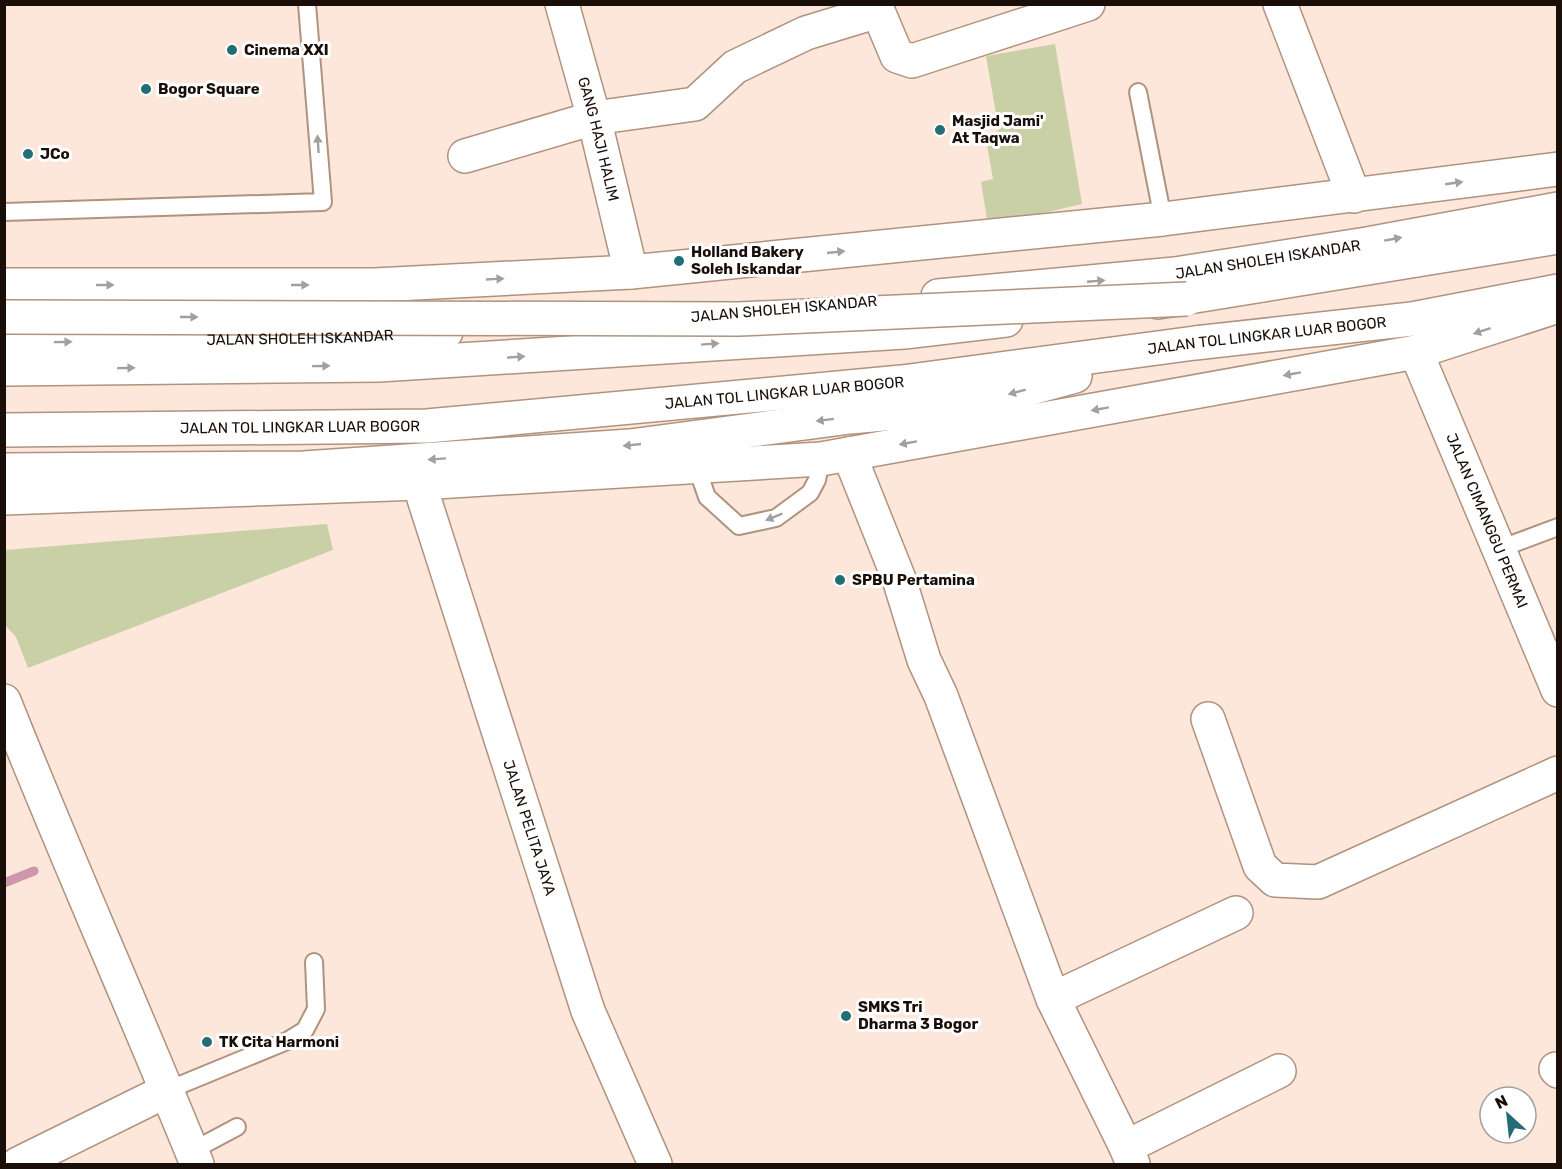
<svg xmlns="http://www.w3.org/2000/svg" width="1562" height="1169" viewBox="0 0 1562 1169" font-family="Rubik,sans-serif">
  <style>
    .green { fill: #c9d0a6 }
    .lines { fill: none; stroke-linecap: round; stroke-linejoin: round }
    .stream { stroke: #ce97ab; stroke-width: 9 }
    .lane-casing { stroke: #b1927e; stroke-width: 20 }
    .street-casing { stroke: #b1927e; stroke-width: 36 }
    .secondary-casing { stroke: #b1927e; stroke-width: 36 }
    .highway-casing { stroke: #b1927e; stroke-width: 36 }
    .lane { stroke: #fff; stroke-width: 16 }
    .street { stroke: #fff; stroke-width: 33 }
    .secondary { stroke: #fff; stroke-width: 33 }
    .highway { stroke: #fff; stroke-width: 33 }
    .highway-bridge-casing { stroke: #b1927e; stroke-width: 36; stroke-linecap: butt }
    .highway-bridge { stroke: #fff; stroke-width: 33 }
    .oneway { fill: #a39f9c }
    .poi-dot { fill: #236d75; stroke: #fff; stroke-width: 2 }
    .labels { text-anchor: middle; stroke-width: 6; stroke-linejoin: round; paint-order: stroke }
    .poi-label { font-size: 15px; font-weight: bold; fill: #1a0f08; stroke: #fff; text-anchor: start }
    .street-label { font-size: 15px; fill: #1a0f08; stroke: #fff }
  </style>
  <rect width="100%" height="100%" fill="#fce7da"/>
  <g class="green">
    <polygon points="1055,44 1082,204 988,226 981,182 993,179 985,134 999,131 986,56"/>
    <polygon points="327,524 333,550 28,668 16,637 5,625 5,550"/>
  </g>
  <g class="lines">
    <polyline class="stream" points="4,883 34,871"/>
    <defs>
      <g id="lane">
        <polyline points="1138,92 1163,219"/>
        <polyline points="4,212 323,202 307,4"/>
        <polyline points="697,468 707,497 739,526 776,518 810,493 817,480 821,459"/>
        <polyline points="1499,549 1558,527"/>
        <polyline points="168,1090 287,1041 305,1030 316,1009 314,962"/>
        <polyline points="192,1151 237,1127"/>
      </g>
      <g id="street">
        <path id="s1" d="M562,4L594,118L631,272"/>
        <polyline points="875,4 897,56 912,61 1088,4"/>
        <polyline points="1280,4 1354,196"/>
        <polyline points="465,156 594,118 695,104 735,67 806,33 878,11"/>
        <path id="s2" d="M1416,352L1558,690"/>
        <polyline points="849,454 899,579 924,660 941,696 1053,999 1126,1147 1133,1164"/>
        <path id="s3" d="M419,483L588,1011L655,1164"/>
        <path d="M4,701C66,857 134,1009 197,1164"/>
        <polyline points="1208,719 1260,866 1275,880 1318,882 1558,773"/>
        <polyline points="1053,999 1236,913"/>
        <polyline points="1556,1069 1558,1071"/>
        <polyline points="1126,1147 1279,1071"/>
        <polyline points="18,1164 168,1090"/>
      </g>
      <g id="secondary">
        <polyline points="4,285 375,285 631,272 1163,219 1558,169"/>
        <polyline points="4,498 419,483 821,459 1416,352 1558,306"/>
      </g>
      <g id="highway">
        <path id="s4" d="M938,296L1175,274L1367,244L1558,209"/>
        <polyline points="1158,302 1558,237"/>
        <path id="s5" d="M4,343L340,338L446,332"/>
        <polyline points="4,369 379,365 904,332 1006,320"/>
        <path id="s6" d="M4,430L427,426L902,382L1195,343L1412,319L1558,291"/>
        <polyline points="4,470 304,468 630,446 850,417 961,407 1075,376"/>
      </g>
    </defs>
    <use href="#lane" class="lane-casing"/>
    <use href="#street" class="street-casing"/>
    <use href="#secondary" class="secondary-casing"/>
    <use href="#highway" class="highway-casing"/>
    <use href="#lane" class="lane"/>
    <use href="#street" class="street"/>
    <use href="#secondary" class="secondary"/>
    <use href="#highway" class="highway"/>
    <defs>
      <polyline id="highway-bridge" points="4,317 739,319 1187,299"/>
    </defs>
    <use href="#highway-bridge" class="highway-bridge-casing"/>
    <use href="#highway-bridge" class="highway-bridge"/>
  </g>
  <defs><path id="oneway-solid" d="M-6-.8H1V-3.2L6.5 0L1 3.2V.8H-6Z" transform="scale(1.5)"/></defs>
  <g class="oneway">
    <use href="#oneway-solid" transform="translate(318 144) rotate(-94)"/>
    <use href="#oneway-solid" transform="translate(1454 183) rotate(-8)"/>
    <use href="#oneway-solid" transform="translate(1393 239) rotate(-10)"/>
    <use href="#oneway-solid" transform="translate(836 252) rotate(-6)"/>
    <use href="#oneway-solid" transform="translate(495 279) rotate(-3)"/>
    <use href="#oneway-solid" transform="translate(1096 281) rotate(-5)"/>
    <use href="#oneway-solid" transform="translate(105 285)"/>
    <use href="#oneway-solid" transform="translate(300 285)"/>
    <use href="#oneway-solid" transform="translate(189 317)"/>
    <use href="#oneway-solid" transform="translate(1482 331) rotate(162)"/>
    <use href="#oneway-solid" transform="translate(63 342) rotate(-1)"/>
    <use href="#oneway-solid" transform="translate(710 344) rotate(-4)"/>
    <use href="#oneway-solid" transform="translate(516 357) rotate(-4)"/>
    <use href="#oneway-solid" transform="translate(321 366) rotate(-1)"/>
    <use href="#oneway-solid" transform="translate(126 368) rotate(-1)"/>
    <use href="#oneway-solid" transform="translate(1292 374) rotate(170)"/>
    <use href="#oneway-solid" transform="translate(1017 392) rotate(165)"/>
    <use href="#oneway-solid" transform="translate(1100 409) rotate(170)"/>
    <use href="#oneway-solid" transform="translate(825 420) rotate(173)"/>
    <use href="#oneway-solid" transform="translate(908 443) rotate(170)"/>
    <use href="#oneway-solid" transform="translate(632 445) rotate(174)"/>
    <use href="#oneway-solid" transform="translate(437 459) rotate(176)"/>
    <use href="#oneway-solid" transform="translate(774 517) rotate(158)"/>
  </g>
  <g class="poi-dot">
    <circle cx="232" cy="50" r="6"/>
    <circle cx="146" cy="89" r="6"/>
    <circle cx="940" cy="130" r="6"/>
    <circle cx="28" cy="154" r="6"/>
    <circle cx="679" cy="261" r="6"/>
    <circle cx="840" cy="580" r="6"/>
    <circle cx="846" cy="1016" r="6"/>
    <circle cx="207" cy="1042" r="6"/>
  </g>
  <g class="labels">
    <g class="poi-label">
      <text x="244" y="55">Cinema XXI</text>
      <text x="158" y="94">Bogor Square</text>
      <text x="952" y="126">Masjid Jami'<tspan x="952" dy="17">At Taqwa</tspan></text>
      <text x="40" y="159">JCo</text>
      <text x="691" y="257">Holland Bakery<tspan x="691" dy="17">Soleh Iskandar</tspan></text>
      <text x="852" y="585">SPBU Pertamina</text>
      <text x="858" y="1012">SMKS Tri<tspan x="858" dy="17">Dharma 3 Bogor</tspan></text>
      <text x="219" y="1047">TK Cita Harmoni</text>
    </g>
    <g class="street-label">
      <text dy="5" stroke="none"><textPath href="#s1" startOffset="140">GANG HAJI HALIM</textPath></text>
      <text dy="5" stroke="none"><textPath href="#s4" startOffset="332">JALAN SHOLEH ISKANDAR</textPath></text>
      <text transform="translate(784 309) rotate(-5)" y="5">JALAN SHOLEH ISKANDAR</text>
      <text dy="5" stroke="none"><textPath href="#s6" startOffset="1268">JALAN TOL LINGKAR LUAR BOGOR</textPath></text>
      <text dy="5" stroke="none"><textPath href="#s5" startOffset="296">JALAN SHOLEH ISKANDAR</textPath></text>
      <text dy="5" stroke="none"><textPath href="#s6" startOffset="782">JALAN TOL LINGKAR LUAR BOGOR</textPath></text>
      <text dy="5" stroke="none"><textPath href="#s6" startOffset="296">JALAN TOL LINGKAR LUAR BOGOR</textPath></text>
      <text dy="5" stroke="none"><textPath href="#s2" startOffset="183">JALAN CIMANGGU PERMAI</textPath></text>
      <text dy="5" stroke="none"><textPath href="#s3" startOffset="362">JALAN PELITA JAYA</textPath></text>
    </g>
  </g>
  <rect width="1562" height="1169" fill="none" stroke="#1a0f08" stroke-width="12"/>
  <g transform="translate(1508 1115) rotate(333)"><circle r="28" fill="#ffffff" stroke="#a39f9c" stroke-width="1.5"/>
  <path d="M0-4.5L10 22L0 15L-10 22Z" fill="#236d75"/>
  <text y="-9" font-size="16" font-weight="bold" text-anchor="middle" fill="#1a0f08">N</text>
  </g>
</svg>
